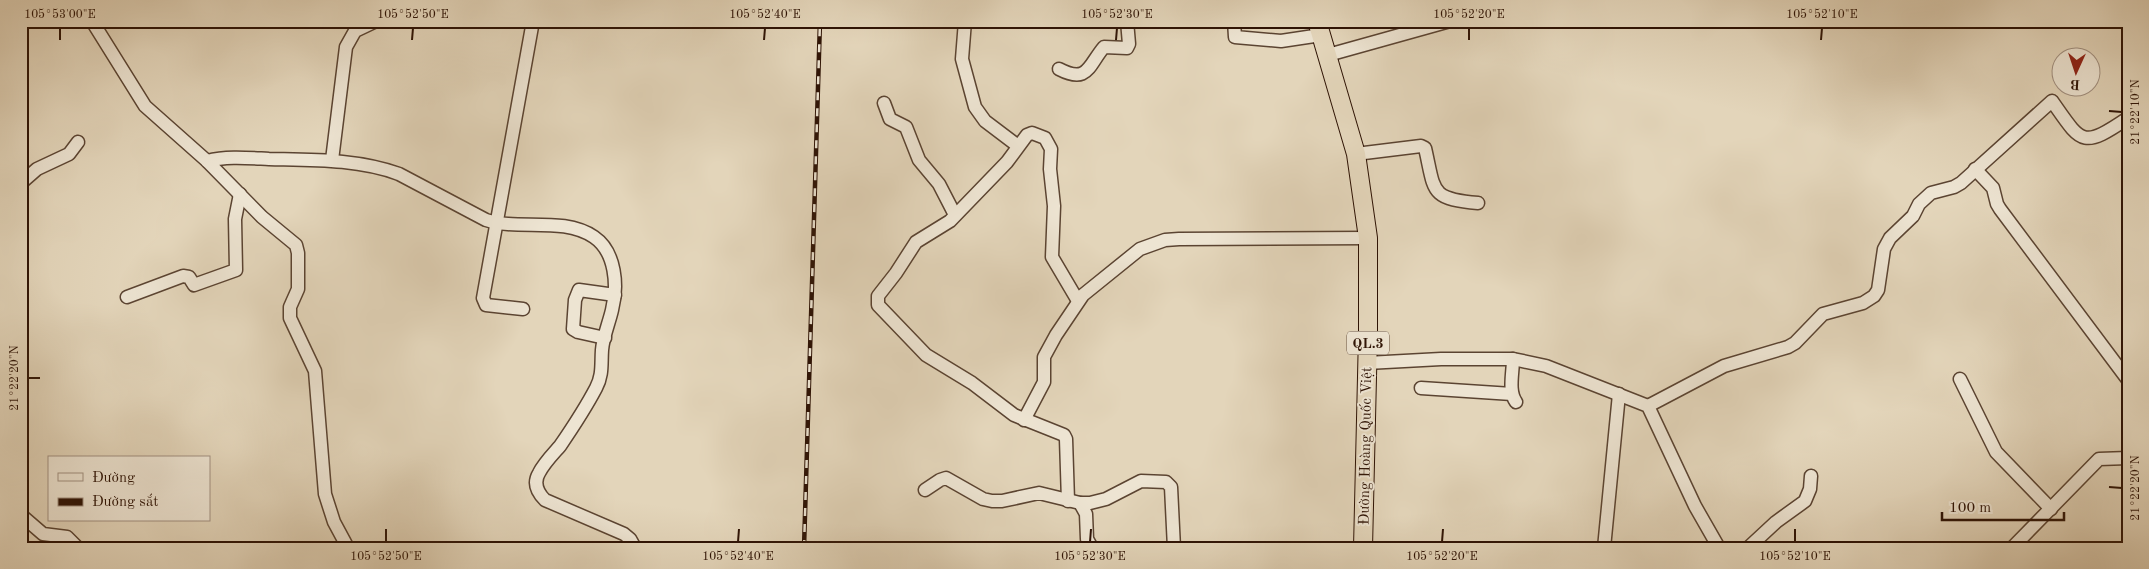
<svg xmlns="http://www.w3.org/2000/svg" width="2149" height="569" viewBox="0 0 2149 569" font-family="'Old Standard TT',serif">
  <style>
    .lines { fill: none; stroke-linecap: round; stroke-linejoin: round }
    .minor-casing { stroke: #5b4432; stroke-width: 15 }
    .highway-casing { stroke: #2e1305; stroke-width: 20 }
    .minor { stroke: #ede4d2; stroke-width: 12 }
    .highway { stroke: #e3d5ba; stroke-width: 18 }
    .rail-casing { stroke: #2e1305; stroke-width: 4.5 }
    .rail { stroke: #ede4d2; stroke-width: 2.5; stroke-dasharray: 8; stroke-linecap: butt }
    .ticks { fill: none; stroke: #2e1305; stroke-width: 2 }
    .labels { text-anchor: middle; stroke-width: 4; stroke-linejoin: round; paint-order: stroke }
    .shield { fill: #ede4d2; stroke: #675242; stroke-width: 1 }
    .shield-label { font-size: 14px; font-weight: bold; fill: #2e1305 }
    .street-label { font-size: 15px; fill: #2e1305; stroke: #ede4d2 }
    .neatline { fill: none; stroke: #2e1305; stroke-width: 2 }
    .ticks-label { font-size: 12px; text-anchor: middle; fill: #2e1305 }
  </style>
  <rect width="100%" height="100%" fill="#e3d5ba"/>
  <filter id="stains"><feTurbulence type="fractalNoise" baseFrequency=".004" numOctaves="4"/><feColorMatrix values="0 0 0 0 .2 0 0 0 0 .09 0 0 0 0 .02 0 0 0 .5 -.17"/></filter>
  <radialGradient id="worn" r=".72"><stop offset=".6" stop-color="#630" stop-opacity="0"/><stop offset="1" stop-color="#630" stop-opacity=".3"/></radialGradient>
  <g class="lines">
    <defs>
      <g id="minor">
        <polyline points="92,21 145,106 207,161 262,217 296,245 298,253 298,289 290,307 290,318 315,371 325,494 334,522 348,548"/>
        <polyline points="965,21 962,59 975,107 985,121 1018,146"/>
        <polyline points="1234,21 1235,37 1281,41 1321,35"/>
        <polyline points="1328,55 1450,21"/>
        <path d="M1059,69C1088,84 1088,66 1104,47L1127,48L1129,44L1127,21"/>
        <polyline points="884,103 890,119 906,127 919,160 939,184 955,215"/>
        <path d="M1356,154L1421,146L1425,148C1435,191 1429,199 1478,203"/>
        <polyline points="332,160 346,47 355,31 376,21"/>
        <path d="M207,161C227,156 248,158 269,159C313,160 358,159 399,174L486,220C519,231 563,216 594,237C616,252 618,286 612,310C609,323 603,337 602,350C601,364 603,375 596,388C586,407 573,427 560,446C553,454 544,463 539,473C533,483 537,492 545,500L624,534L630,539L635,548"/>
        <polyline points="1975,169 1993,188 1997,204 2000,209 2128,380"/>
        <polyline points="21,183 37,169 69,154 78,142"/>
        <polyline points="127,297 183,276 189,277 194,285 236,270 235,219 240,194"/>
        <polyline points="523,309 486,305 483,298 533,21"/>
        <polyline points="605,338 578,332 573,329 575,300 579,290 615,295"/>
        <path d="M1513,359C1513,373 1508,391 1516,402"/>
        <polyline points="1367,363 1441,359 1513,359 1546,366 1648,406 1695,506 1719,548"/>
        <polyline points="1960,379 1996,452 2051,509"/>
        <polyline points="1421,388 1512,394"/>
        <path d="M1648,406L1724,366L1788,347L1795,343L1823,314L1863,303L1874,296L1878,290L1884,249L1890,238L1913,216L1919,204L1931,193L1954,187L1961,183L2052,101C2082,144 2082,149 2128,118"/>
        <polyline points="1024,420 1044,382 1044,357 1056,335 1083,295 1140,249 1165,240 1179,239 1368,238"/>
        <polyline points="925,490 940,480 946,478 983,499 992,501 1002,501 1039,493 1080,503 1090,503 1106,499 1141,481 1166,482 1171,487 1174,548"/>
        <polyline points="1068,501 1066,439 1064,435 1014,415 972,383 926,355 878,305 878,296 896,273 916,242 950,221 1007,162 1027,135 1032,133 1045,138 1051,149 1050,169 1054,206 1052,257 1078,301"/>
        <polyline points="1080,503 1086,514 1087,539 1092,548"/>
        <polyline points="21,515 43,534 67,537 78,548"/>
        <polyline points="1604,548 1619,394"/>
        <polyline points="1748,548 1776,522 1805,501 1810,489 1811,476"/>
        <polyline points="2012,548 2099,459 2128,458"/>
      </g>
      <polyline id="highway" points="1317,21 1356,154 1368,238 1368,334 1363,548"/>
    </defs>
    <use href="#minor" class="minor-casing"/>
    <use href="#highway" class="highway-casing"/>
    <use href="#minor" class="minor"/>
    <use href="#highway" class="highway"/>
    <defs>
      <polyline id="rail" points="804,548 820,21"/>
    </defs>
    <use href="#rail" class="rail-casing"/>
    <use href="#rail" class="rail"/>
  </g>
  <path class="ticks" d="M60,40V28M412,40L413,28M764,40L765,28M1116,40L1117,28M1469,40V28M1821,40L1822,28M2109,111L2122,112M28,378H40M2109,487L2122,488M386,542V529M738,542L739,529M1090,542L1091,529M1442,542L1443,529M1795,542V529"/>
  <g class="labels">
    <rect class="shield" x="1347" y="331.5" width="42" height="23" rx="4"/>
    <g class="shield-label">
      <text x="1368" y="348">QL.3</text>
    </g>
    <g class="street-label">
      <text transform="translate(1365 446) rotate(-89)" y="5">Đường Hoàng Quốc Việt</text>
    </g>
  </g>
  <rect width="2149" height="569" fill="none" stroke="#e3d5ba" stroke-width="55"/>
  <rect x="48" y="456" width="162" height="65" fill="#ede4d2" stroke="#a19080"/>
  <rect x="58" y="473" width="25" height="8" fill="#ede4d2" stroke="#a19080"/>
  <text x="92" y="482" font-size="15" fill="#2e1305">Đường</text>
  <rect x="58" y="498" width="25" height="8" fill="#2e1305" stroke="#a19080"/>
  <text x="92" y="506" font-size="15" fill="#2e1305">Đường sắt</text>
  <g transform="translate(2076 72) rotate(183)"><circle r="24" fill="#ede4d2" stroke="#a19080"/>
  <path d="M0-4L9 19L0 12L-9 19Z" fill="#8f2418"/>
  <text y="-8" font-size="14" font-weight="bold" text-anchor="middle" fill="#2e1305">B</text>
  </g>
  <path d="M1942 512v8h122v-8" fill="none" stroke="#2e1305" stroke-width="2.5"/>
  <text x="1949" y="512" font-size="15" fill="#2e1305" stroke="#ede4d2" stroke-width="4" paint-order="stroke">100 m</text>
  <rect x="28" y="28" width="2094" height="514" class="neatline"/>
  <g class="ticks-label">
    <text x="60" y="18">105°53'00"E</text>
    <text x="413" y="18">105°52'50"E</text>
    <text x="765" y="18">105°52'40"E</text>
    <text x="1117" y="18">105°52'30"E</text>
    <text x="1469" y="18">105°52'20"E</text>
    <text x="1822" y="18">105°52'10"E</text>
    <text transform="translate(2135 112) rotate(-90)" y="4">21°22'10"N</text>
    <text transform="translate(14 378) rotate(-90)" y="4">21°22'20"N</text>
    <text transform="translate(2135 488) rotate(-90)" y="4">21°22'20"N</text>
    <text x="386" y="560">105°52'50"E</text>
    <text x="738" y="560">105°52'40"E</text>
    <text x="1090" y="560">105°52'30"E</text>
    <text x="1442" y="560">105°52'20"E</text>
    <text x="1795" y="560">105°52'10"E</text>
  </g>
  <rect width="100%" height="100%" filter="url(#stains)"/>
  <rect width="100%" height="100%" fill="url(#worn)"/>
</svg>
